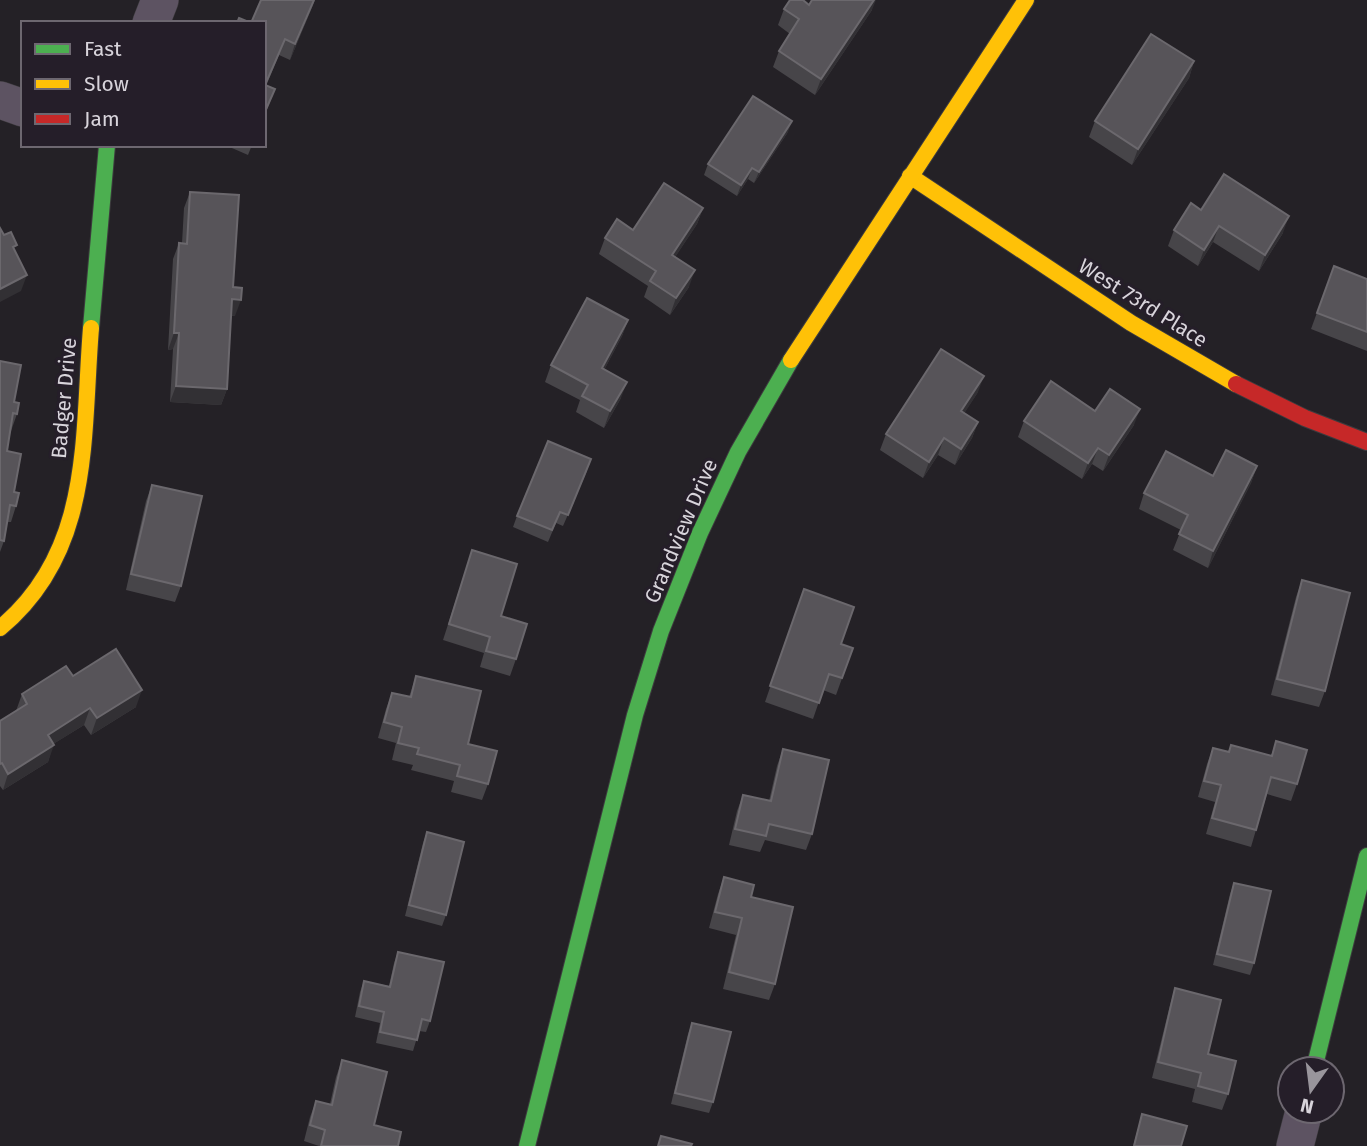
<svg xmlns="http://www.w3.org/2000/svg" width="1367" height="1146" viewBox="0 0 1367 1146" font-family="'Fira Sans',sans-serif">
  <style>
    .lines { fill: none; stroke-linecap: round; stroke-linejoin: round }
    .street-casing { stroke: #3d3b3e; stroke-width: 38 }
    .fast-casing { stroke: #3d3b3e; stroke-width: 18 }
    .slow-casing { stroke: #3d3b3e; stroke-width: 18 }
    .jam-casing { stroke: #3d3b3e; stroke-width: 18 }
    .street { stroke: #5d5362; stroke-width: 37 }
    .fast { stroke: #4caf50; stroke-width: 16 }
    .slow { stroke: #ffc107; stroke-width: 16 }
    .jam { stroke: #c62828; stroke-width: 16 }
    .wall { fill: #474549 }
    .shaded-wall { fill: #323034 }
    .building { fill: #575459; stroke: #6b686d; stroke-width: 2 }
    .labels { text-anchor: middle; stroke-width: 6; stroke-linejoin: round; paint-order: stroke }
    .street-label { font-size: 21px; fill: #d8d4db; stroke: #251e29 }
  </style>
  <rect width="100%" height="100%" fill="#242126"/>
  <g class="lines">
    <defs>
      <g id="street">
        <polyline points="151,23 160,0"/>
        <polyline points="0,100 23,108"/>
        <polyline points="1295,1146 1304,1111"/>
      </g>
      <g id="fast">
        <polyline points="91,328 107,145"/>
        <polyline points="1314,1069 1367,856"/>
        <polyline points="527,1146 635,715 661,631 700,533 738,452 791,360"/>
      </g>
      <g id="slow">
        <polyline points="910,176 1131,323 1236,384"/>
        <polyline points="791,360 1026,0"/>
        <path d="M0,628C93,551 82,438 91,328"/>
      </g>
      <polyline id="jam" points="1236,384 1305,418 1367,442"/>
    </defs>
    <use href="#street" class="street-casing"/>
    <use href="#fast" class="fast-casing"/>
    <use href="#slow" class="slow-casing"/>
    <use href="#jam" class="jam-casing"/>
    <use href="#street" class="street"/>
    <use href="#fast" class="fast"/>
    <use href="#slow" class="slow"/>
    <use href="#jam" class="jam"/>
  </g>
  <g class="wall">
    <polygon points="315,0 290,60 279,55 266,86 275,89 264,117 264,23"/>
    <polygon points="809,5 872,10 815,95 773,67 779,51 790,34 778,25 784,9"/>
    <polygon points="1194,61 1189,78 1132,165 1089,137 1095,121"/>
    <polygon points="788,132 754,183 748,179 737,196 704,175 708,164"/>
    <polygon points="225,145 252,145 248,155"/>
    <polygon points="190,192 233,287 235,316 231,316 227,389 221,405 170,402 173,349 168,350 173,259 179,243 182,243 184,208"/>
    <polygon points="703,208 697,224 675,257 689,287 670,315 644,297 648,286 599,254 605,238 633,230"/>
    <polygon points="1201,210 1283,233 1259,271 1213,242 1198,266 1168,246 1174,230"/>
    <polygon points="1334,266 1367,279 1367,351 1311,329"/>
    <polygon points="628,320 622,336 604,370 621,398 604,428 576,412 580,400 545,382 551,365"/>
    <polygon points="0,361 17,414 11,431 10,430 7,451 16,506 11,522 7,522 4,541 0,552"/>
    <polygon points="978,392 964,413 978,422 972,438 955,465 938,455 923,478 880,450 886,434"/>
    <polygon points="1095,411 1134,425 1103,471 1092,464 1082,479 1018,437 1024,421"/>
    <polygon points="1257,466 1251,483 1208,568 1173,550 1181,530 1139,509 1144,493 1213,476"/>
    <polygon points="587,471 563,526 556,523 548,542 513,527 517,516"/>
    <polygon points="152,485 181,586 175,602 126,590 146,501"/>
    <polygon points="472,550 501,616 516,659 510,676 480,667 484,653 443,640"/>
    <polygon points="1302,580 1325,691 1319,707 1271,695 1296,597"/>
    <polygon points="804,589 841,644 853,648 836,695 823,690 813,719 765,702"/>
    <polygon points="73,676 136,707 91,735 84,725 53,744 48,762 3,790 0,786 0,721 16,711 22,694"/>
    <polygon points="416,676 468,744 488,784 482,800 451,792 454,781 411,770 413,765 392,760 396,743 378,738 386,709 392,693 409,697"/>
    <polygon points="1276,741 1297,784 1291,801 1267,794 1256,830 1251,847 1206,834 1215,802 1198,797 1207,764 1213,748 1229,752 1271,756"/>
    <polygon points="783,749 812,834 806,850 765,840 760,852 729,845 737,811 743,795 769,801 777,766"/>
    <polygon points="427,832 446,915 442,926 405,916 423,843"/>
    <polygon points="724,877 751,897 775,984 769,1000 723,989 736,935 709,928 718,894"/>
    <polygon points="1234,883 1254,963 1250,975 1213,965 1230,894"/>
    <polygon points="398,952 430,1021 426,1032 419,1031 413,1051 376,1043 380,1023 355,1017 360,992 364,981 389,986 394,963"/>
    <polygon points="1175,988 1228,1094 1222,1110 1192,1102 1195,1089 1152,1078 1170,1005"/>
    <polygon points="692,1023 713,1102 709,1113 671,1104 688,1034"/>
    <polygon points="342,1060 374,1125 398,1146 319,1146 304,1141 310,1117 316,1101 330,1104 336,1077"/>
    <polygon points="1142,1114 1181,1146 1133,1146"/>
  </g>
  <g class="shaded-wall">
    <polygon points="315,0 311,10 290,60 295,44"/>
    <polygon points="874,0 876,0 872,10 815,95 821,79"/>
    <polygon points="1194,61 1189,78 1132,165 1138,149"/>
    <polygon points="792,121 788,132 754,183 759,172"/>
    <polygon points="752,168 748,179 737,196 741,185"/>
    <polygon points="703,208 697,224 666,271 672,255"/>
    <polygon points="1289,216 1283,233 1259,271 1265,255"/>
    <polygon points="1219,226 1213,242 1198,266 1204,250"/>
    <polygon points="695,270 689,287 670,315 676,298"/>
    <polygon points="27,275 21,291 0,302 0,289"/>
    <polygon points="232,299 241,300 235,316 226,315"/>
    <polygon points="628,320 622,336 596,385 602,368"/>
    <polygon points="174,333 179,333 173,349 168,350"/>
    <polygon points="984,376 978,392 955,428 961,411"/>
    <polygon points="627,382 621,398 604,428 610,411"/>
    <polygon points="176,386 227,389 221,405 170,402"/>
    <polygon points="1140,409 1134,425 1103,471 1109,455"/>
    <polygon points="978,422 972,438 955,465 961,449"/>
    <polygon points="944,438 938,455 923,478 929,462"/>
    <polygon points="1098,448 1092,464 1082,479 1088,463"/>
    <polygon points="1257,466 1251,483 1208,568 1213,551"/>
    <polygon points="142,690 136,707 91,735 97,718"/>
    <polygon points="90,708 84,725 42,751 48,735"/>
    <polygon points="54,745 48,762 3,790 8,774"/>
  </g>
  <g class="building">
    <polygon points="261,0 314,0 295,44 285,39 265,85 275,89 264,114 264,23 251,23"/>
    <polygon points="790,0 803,0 809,5 812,0 874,0 821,79 779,51 799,19 784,9"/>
    <polygon points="239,18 251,23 237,23"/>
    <polygon points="1151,34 1194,61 1138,149 1095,121"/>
    <polygon points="753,96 792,121 759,172 752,168 741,185 708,164"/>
    <polygon points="1224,174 1289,216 1265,255 1219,226 1204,250 1174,230 1191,203 1201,210"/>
    <polygon points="664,183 703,208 672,255 695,270 676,298 650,281 656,271 605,238 617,219 633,230"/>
    <polygon points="190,192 239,195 233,287 242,288 241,300 232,299 227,389 176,386 179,333 174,333 179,243 187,244"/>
    <polygon points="0,228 4,235 11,232 17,245 13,247 27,275 0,289"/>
    <polygon points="1334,266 1367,279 1367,332 1317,313"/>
    <polygon points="587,298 628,320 602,368 627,382 610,411 582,396 588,385 551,365"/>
    <polygon points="941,349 984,376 961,411 978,422 961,449 944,438 929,462 886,434"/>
    <polygon points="0,361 21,365 14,402 19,403 17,414 13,413 7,451 21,454 14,492 19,493 16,506 10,505 4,541 0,540"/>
    <polygon points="1051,381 1095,411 1110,389 1140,409 1109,455 1098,448 1088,463 1024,421"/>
    <polygon points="548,441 591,459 568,515 560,512 552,530 517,516"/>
    <polygon points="1226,450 1257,466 1213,551 1179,534 1188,515 1144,493 1166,451 1213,476"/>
    <polygon points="152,485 202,496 181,586 131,574"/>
    <polygon points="472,550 517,564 501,616 527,624 516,659 486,651 490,637 449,624"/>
    <polygon points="1302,580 1350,593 1325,691 1277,679"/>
    <polygon points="804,589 854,607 841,644 853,648 842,678 829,674 819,703 770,686"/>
    <polygon points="116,649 142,690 97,718 90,708 48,735 54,745 8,774 2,763 0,764 0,721 27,704 22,694 66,666 73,676"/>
    <polygon points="416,676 481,691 468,744 497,751 488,784 457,776 460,765 417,754 419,748 398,743 402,727 384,722 392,693 411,697"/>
    <polygon points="1276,741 1307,750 1297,784 1271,777 1256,830 1212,818 1221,785 1204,781 1213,748 1229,752 1231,745 1272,756"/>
    <polygon points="783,749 829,760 812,834 769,824 766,836 735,829 743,795 771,801"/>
    <polygon points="427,832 464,842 446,915 409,905"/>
    <polygon points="724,877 754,885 751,897 793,907 775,984 729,972 742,918 715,912"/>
    <polygon points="1234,883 1271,891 1254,963 1217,954"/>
    <polygon points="398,952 444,962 430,1021 422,1019 417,1040 380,1032 384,1012 359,1006 364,981 390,987"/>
    <polygon points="1175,988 1221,1000 1208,1054 1236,1061 1228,1094 1198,1086 1201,1073 1158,1062"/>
    <polygon points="692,1023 731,1032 713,1102 675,1093"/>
    <polygon points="342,1060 387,1072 374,1125 401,1132 398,1146 321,1146 325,1130 310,1125 316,1101 332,1105"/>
    <polygon points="1142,1114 1187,1126 1181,1146 1134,1146"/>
    <polygon points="661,1136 692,1144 691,1146 658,1146"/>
  </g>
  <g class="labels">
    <g class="street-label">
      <text transform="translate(1143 303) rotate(32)" y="7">West 73rd Place</text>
      <text transform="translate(64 398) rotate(-85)" y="7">Badger Drive</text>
      <text transform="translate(681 531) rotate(-67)" y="7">Grandview Drive</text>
    </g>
  </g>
  <rect x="21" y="21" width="245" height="126" fill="#251e29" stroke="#6d6770" stroke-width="2"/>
  <rect x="35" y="44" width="35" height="10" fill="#4caf50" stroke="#6d6770" stroke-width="2"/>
  <text x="84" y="56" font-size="21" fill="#d8d4db">Fast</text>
  <rect x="35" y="79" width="35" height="10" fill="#ffc107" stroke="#6d6770" stroke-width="2"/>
  <text x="84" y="91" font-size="21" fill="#d8d4db">Slow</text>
  <rect x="35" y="114" width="35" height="10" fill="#c62828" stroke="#6d6770" stroke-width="2"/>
  <text x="84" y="126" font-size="21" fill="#d8d4db">Jam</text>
  <g transform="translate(1311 1090) rotate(194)"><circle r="33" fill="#251e29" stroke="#6d6770" stroke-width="2"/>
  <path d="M0-5L12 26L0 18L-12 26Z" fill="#99959c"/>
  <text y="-10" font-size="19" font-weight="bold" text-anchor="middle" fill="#d8d4db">N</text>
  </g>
</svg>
